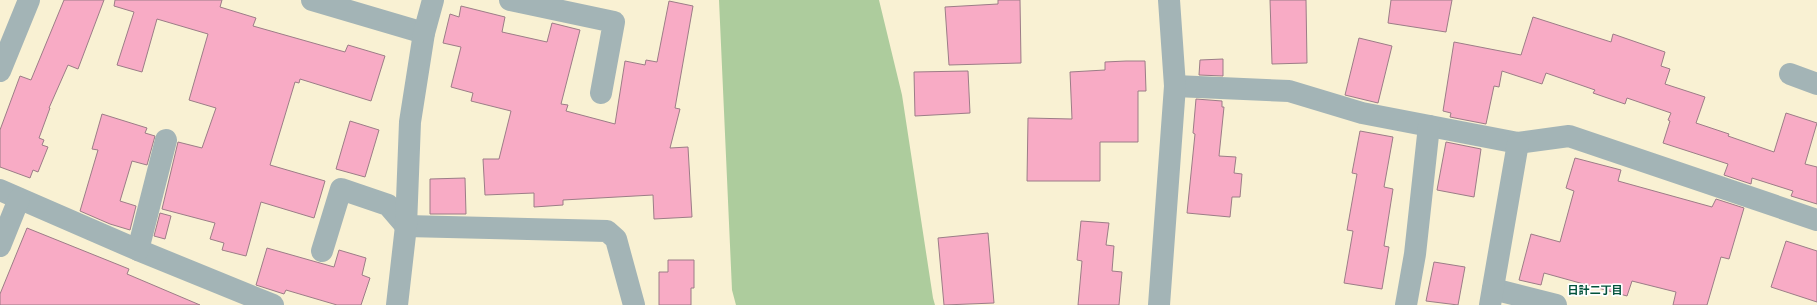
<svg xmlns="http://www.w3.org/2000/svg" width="1817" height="305" viewBox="0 0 1817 305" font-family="Lato,'Noto Sans JP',sans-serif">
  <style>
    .green { fill: #adcc9d }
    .building { fill: #f8abc5; stroke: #9c7d87 }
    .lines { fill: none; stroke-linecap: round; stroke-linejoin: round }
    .minor { stroke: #a3b4b6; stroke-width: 22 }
    .labels { text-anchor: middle; stroke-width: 3.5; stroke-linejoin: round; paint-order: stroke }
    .neighbourhood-label { font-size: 11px; font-weight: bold; fill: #01523b; stroke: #fefefe }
  </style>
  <rect width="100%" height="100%" fill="#f9f1d3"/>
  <polygon class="green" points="719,0 879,0 902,95 933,298 935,305 736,305 732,290"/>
  <g class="building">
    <polygon points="64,0 104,0 78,69 68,65 49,108 50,108 39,138 44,140 42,145 48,147 38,172 33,170 30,178 0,167 0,130 20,76 31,80"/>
    <polygon points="115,0 222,0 220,7 256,18 253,26 345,52 348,45 385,56 371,101 300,79 299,83 295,82 270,165 325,181 314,218 261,202 246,256 222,250 224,243 210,239 215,223 162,209 178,142 202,148 216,108 189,100 208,34 157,19 142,72 117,65 134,12 114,6"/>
    <polygon points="998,0 1020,0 1021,63 949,65 945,7 998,4"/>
    <polygon points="1270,0 1306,0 1307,63 1272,64"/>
    <polygon points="1391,0 1452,0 1446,32 1388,23"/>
    <polygon points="669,1 693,6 675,108 680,109 670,148 688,147 692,217 654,219 653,195 563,200 563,205 534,207 534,193 485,195 483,159 499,159 511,111 471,101 473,93 451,87 461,47 443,43 450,14 459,17 461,6 505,17 502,32 547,42 552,23 580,30 561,104 568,105 566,111 615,124 625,61 645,65 646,60 657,62"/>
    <polygon points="1533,17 1611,42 1613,34 1665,52 1661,66 1670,69 1665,84 1705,97 1696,123 1729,134 1728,136 1774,152 1786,113 1817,123 1805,164 1817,167 1817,204 1791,196 1793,191 1752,178 1751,184 1724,175 1728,164 1663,143 1670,121 1668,120 1671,113 1627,98 1625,104 1593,93 1595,90 1546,73 1542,84 1502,71 1499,87 1494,86 1486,124 1450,117 1451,113 1443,111 1454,42 1521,55"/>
    <polygon points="1359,38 1392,46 1378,103 1345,95"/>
    <polygon points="1223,59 1223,76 1199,75 1200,60"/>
    <polygon points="1126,61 1145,61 1146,91 1138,91 1138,142 1100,142 1100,181 1027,181 1028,118 1072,119 1070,72 1105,70 1105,62"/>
    <polygon points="968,71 970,113 915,116 914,72"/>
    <polygon points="1196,99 1222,101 1222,107 1224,107 1219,156 1236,157 1234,173 1242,174 1240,197 1232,197 1230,217 1187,213 1195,134 1193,133"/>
    <polygon points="102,114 147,128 145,133 155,136 147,165 132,161 120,201 136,206 130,230 110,224 80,211 98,150 92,149"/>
    <polygon points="350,121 379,130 365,177 336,169"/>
    <polygon points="1360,131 1393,137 1384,187 1393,189 1384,246 1389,247 1382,289 1344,283 1353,231 1347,230 1357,174 1352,173"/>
    <polygon points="1446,142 1481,149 1474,197 1437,190"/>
    <polygon points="1575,158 1621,170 1618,181 1712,207 1716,199 1744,208 1729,259 1721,257 1707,305 1673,305 1676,292 1632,281 1627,296 1544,273 1541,285 1519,280 1531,234 1560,242 1574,191 1566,188"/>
    <polygon points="465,178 466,214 430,214 430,179"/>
    <polygon points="160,213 171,216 165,239 154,236"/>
    <polygon points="1081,221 1109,223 1106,245 1114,246 1112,271 1122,272 1119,305 1078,305 1082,261 1077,260"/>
    <polygon points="27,228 129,269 127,274 200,305 0,305 0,294"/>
    <polygon points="988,233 994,303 944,305 938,238"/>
    <polygon points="1786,241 1817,251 1817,302 1771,287"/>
    <polygon points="267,248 334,267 339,250 366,258 362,275 370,278 361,305 337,305 286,290 284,294 256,285"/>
    <polygon points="668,260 694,260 694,288 691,288 691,305 659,305 659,272 668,272"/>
    <polygon points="1434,262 1465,267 1458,305 1426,301"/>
  </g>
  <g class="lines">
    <g class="minor">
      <polyline points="312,0 424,33"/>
      <polyline points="510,0 614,22 601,93"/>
      <polyline points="0,71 29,0"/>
      <polyline points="1790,74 1817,84"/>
      <polyline points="1175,86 1289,91 1362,113 1518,143 1569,136 1817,220"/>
      <polyline points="0,190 138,250 273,305"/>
      <polyline points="0,246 19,199"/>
      <polyline points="138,250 166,140"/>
      <polyline points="322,251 341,189 388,205 406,226 607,231 616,239 634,305"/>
      <polyline points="1493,289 1556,305"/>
      <polyline points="397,305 406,226 410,122 424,33 433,0"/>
      <polyline points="1159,305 1175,86 1169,0"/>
      <polyline points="1406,305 1415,254 1429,126"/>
      <polyline points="1490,305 1518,143"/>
    </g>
  </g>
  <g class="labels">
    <g class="neighbourhood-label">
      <text x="1595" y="294">日計二丁目</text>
    </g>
  </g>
</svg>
